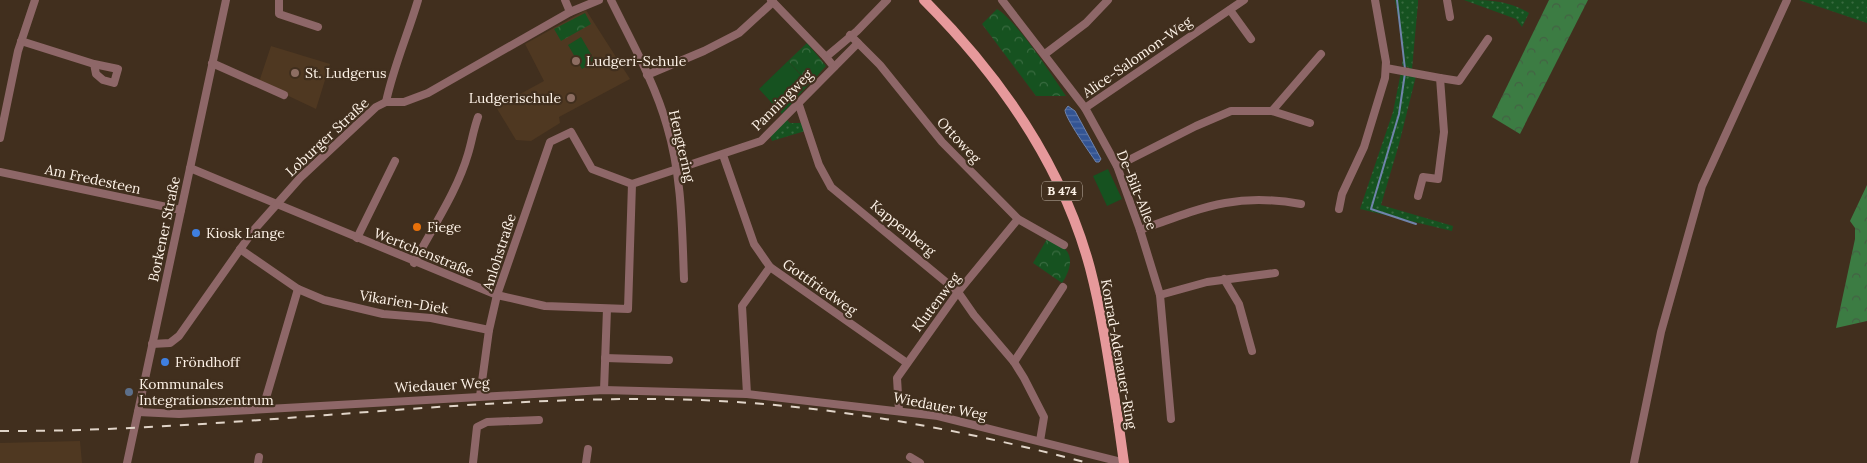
<svg xmlns="http://www.w3.org/2000/svg" width="1867" height="463" viewBox="0 0 1867 463" font-family="Lora,serif">
  <style>
    .built { fill: #4f3821 }
    .grass { fill: url(#grass-dots) }
    .forest { fill: url(#forest-crowns) }
    .park { fill: url(#park-crowns) }
    .garden { fill: #165220 }
    .water { fill: url(#water-rules); stroke: #7084ac }
    .lines { fill: none; stroke-linecap: round; stroke-linejoin: round }
    .stream { stroke: #7084ac; stroke-width: 2 }
    .minor { stroke: #8e6768; stroke-width: 8 }
    .major { stroke: #e6999b; stroke-width: 10 }
    .rail { stroke: #e0d4c8; stroke-width: 2; stroke-dasharray: 9 9; stroke-linecap: butt }
    .major-bridge { stroke: #e6999b; stroke-width: 10 }
    .education-dot { fill: #8d6e63; stroke: #412f1e; stroke-width: 2 }
    .food-dot { fill: #e8710a; stroke: #412f1e; stroke-width: 2 }
    .shop-dot { fill: #3f7fe0; stroke: #412f1e; stroke-width: 2 }
    .service-dot { fill: #5c6f8a; stroke: #412f1e; stroke-width: 2 }
    .labels { text-anchor: middle; stroke-width: 4.5; stroke-linejoin: round; paint-order: stroke }
    .shield { fill: #412f1e; stroke: #c5b8ab; stroke-width: 1 }
    .shield-label { font-size: 12px; font-weight: bold; fill: #fef3e8 }
    .street-label { font-size: 14px; fill: #fef3e8; stroke: #412f1e }
    .poi-label { font-size: 14px; fill: #fef3e8; stroke: #412f1e; text-anchor: start }
  </style>
  <defs>
    <pattern id="grass-dots" width="8" height="8" patternUnits="userSpaceOnUse" patternTransform="scale(1.25)"><rect width="8" height="8" fill="#165220"/><path d="M2 2h.1M6 6h.1" fill="none" stroke="#396b40" stroke-width="1.8" stroke-linecap="round"/></pattern>
    <pattern id="forest-crowns" width="20" height="18" patternUnits="userSpaceOnUse" patternTransform="scale(1.25)"><rect width="20" height="18" fill="#3c7c43"/><path d="M2 6a3 3 0 1 1 6 0M12 15a3 3 0 1 1 6 0" fill="none" stroke="#446244"/></pattern>
    <pattern id="park-crowns" width="20" height="18" patternUnits="userSpaceOnUse" patternTransform="scale(1.25)"><rect width="20" height="18" fill="#165220"/><path d="M2 6a3 3 0 1 1 6 0M12 15a3 3 0 1 1 6 0" fill="none" stroke="#396b40"/></pattern>
    <pattern id="water-rules" width="6" height="5" patternUnits="userSpaceOnUse" patternTransform="scale(1.25)"><rect width="6" height="5" fill="#335493"/><path d="M0 2.5h6" fill="none" stroke="#526da2"/></pattern>
  </defs>
  <rect width="100%" height="100%" fill="#412f1e"/>
  <g class="built">
    <polygon points="586,10 630,79 559,117 560,123 531,141 516,140 496,107 544,81 525,44"/>
    <polygon points="271,46 330,64 316,109 259,82"/>
    <polygon points="80,441 82,463 0,463 0,443"/>
  </g>
  <g class="grass">
    <polygon points="1395,0 1418,0 1418,3 1412,69 1402,65 1404,51"/>
    <path d="M1464,0C1489,0 1507,0 1529,13L1522,27L1516,19Z"/>
    <polygon points="1799,0 1867,0 1867,23"/>
    <polygon points="1401,72 1416,76 1399,144 1381,205 1453,226 1452,231 1360,209 1393,112"/>
    <polygon points="786,119 790,123 801,123 805,131 772,141 770,135"/>
  </g>
  <g class="forest">
    <polygon points="1549,0 1588,0 1520,134 1492,117"/>
    <polygon points="1867,185 1867,321 1836,328 1855,239 1855,228 1850,221"/>
  </g>
  <g class="park">
    <path d="M997,9C1017,21 1052,75 1066,96H1036L982,24Z"/>
    <polygon points="585,13 591,24 561,41 554,29"/>
    <polygon points="807,43 826,66 810,84 788,61"/>
    <path d="M1047,239C1052,242 1062,244 1065,249C1075,259 1068,274 1062,283L1033,263Z"/>
  </g>
  <g class="garden">
    <polygon points="581,37 595,61 582,69 568,45"/>
    <polygon points="788,61 809,84 782,114 759,89"/>
    <polygon points="1108,169 1122,199 1107,206 1093,176"/>
  </g>
  <path class="water" d="M1068,106L1075,111L1101,159L1099,162H1096C1090,153 1065,118 1065,110Z"/>
  <g class="lines">
    <g class="stream">
      <polyline points="1397,0 1405,69"/>
      <polyline points="1405,73 1399,114 1371,209 1416,224"/>
    </g>
    <g class="minor">
      <polyline points="279,0 279,14 318,27"/>
      <polyline points="565,0 570,12"/>
      <path d="M611,0C631,41 655,83 667,126C682,176 682,228 684,279"/>
      <polyline points="771,0 826,57"/>
      <polyline points="1002,0 1085,108 1117,166 1140,230 1160,295 1171,419"/>
      <polyline points="1447,0 1450,17"/>
      <polyline points="1230,10 1251,39"/>
      <polyline points="850,35 880,65 942,142 1018,219 1064,245"/>
      <polyline points="21,41 94,64 96,74 103,80 114,83 118,69 94,64"/>
      <polyline points="1045,54 1086,23 1108,0"/>
      <polyline points="212,63 284,95"/>
      <polyline points="834,67 826,57 857,31 887,0"/>
      <polyline points="1386,68 1440,78 1444,132 1438,179 1423,177 1418,196"/>
      <polyline points="647,75 704,51 739,33 773,2"/>
      <polyline points="1440,78 1459,81 1488,39"/>
      <path d="M386,102C393,68 408,34 418,0"/>
      <polyline points="798,102 819,165 831,187 958,292 974,315 1014,362 1024,378 1044,417 1040,441"/>
      <polyline points="1085,108 1244,0"/>
      <polyline points="1272,111 1321,54"/>
      <polyline points="0,138 18,51 35,0"/>
      <polyline points="723,155 754,244 770,267 907,363"/>
      <polyline points="1117,166 1196,126 1231,111 1272,111 1310,123"/>
      <polyline points="190,168 497,295 545,306 628,309 632,184"/>
      <polyline points="0,172 181,210"/>
      <polyline points="632,184 761,141 858,43"/>
      <polyline points="1339,209 1342,194 1364,147 1385,78 1386,62 1375,0"/>
      <path d="M1140,230C1201,208 1235,192 1301,204"/>
      <polyline points="357,238 395,161"/>
      <polyline points="240,249 298,289 324,300 383,314 431,318 489,330"/>
      <path d="M414,263C432,228 457,192 468,154C472,141 473,131 478,117"/>
      <polyline points="1224,279 1239,304 1252,351"/>
      <polyline points="1160,295 1207,282 1275,273"/>
      <polyline points="152,344 170,343 179,336 253,231 300,178 376,107 386,102 404,102 428,93 570,12 599,0"/>
      <polyline points="605,358 669,360"/>
      <polyline points="1014,362 1063,287"/>
      <polyline points="604,390 607,309"/>
      <polyline points="747,394 742,306 770,267"/>
      <polyline points="480,396 489,330 497,295 550,142 571,132 592,169 632,184"/>
      <polyline points="263,408 298,289"/>
      <polyline points="899,411 897,378 958,292 1018,219"/>
      <polyline points="138,412 179,414 604,390 747,394 938,416 1125,463"/>
      <polyline points="910,457 920,463"/>
      <polyline points="127,463 226,0"/>
      <polyline points="258,463 259,457"/>
      <polyline points="473,463 477,427 487,422 539,420"/>
      <polyline points="586,463 588,449"/>
      <polyline points="1634,463 1661,332 1702,186 1787,0"/>
    </g>
    <path class="major" d="M924,0C999,75 1062,164 1090,268C1103,318 1110,369 1118,420"/>
    <path class="rail" d="M0,431C218,432 436,398 654,399C802,400 946,425 1088,463"/>
    <polyline class="major-bridge" points="1118,420 1124,463"/>
  </g>
  <g class="education-dot">
    <circle cx="576" cy="61" r="5"/>
    <circle cx="295" cy="73" r="5"/>
    <circle cx="571" cy="98" r="5"/>
  </g>
  <circle class="food-dot" cx="417" cy="227" r="5"/>
  <g class="shop-dot">
    <circle cx="196" cy="233" r="5"/>
    <circle cx="165" cy="362" r="5"/>
  </g>
  <circle class="service-dot" cx="129" cy="392" r="5"/>
  <g class="labels">
    <rect class="shield" x="1042" y="181.5" width="40" height="19" rx="4"/>
    <g class="shield-label">
      <text x="1062" y="195">B 474</text>
    </g>
    <g class="street-label">
      <text transform="translate(1137 57) rotate(-35)" y="5">Alice-Salomon-Weg</text>
      <text transform="translate(782 100) rotate(-45)" y="5">Panningweg</text>
      <text transform="translate(327 137) rotate(-43)" y="5">Loburger Straße</text>
      <text transform="translate(959 140) rotate(47)" y="5">Ottoweg</text>
      <text transform="translate(682 146) rotate(77)" y="5">Hengtering</text>
      <text transform="translate(93 179) rotate(12)" y="5">Am Fredesteen</text>
      <text transform="translate(1137 190) rotate(68)" y="5">De-Bilt-Allee</text>
      <text transform="translate(903 228) rotate(39)" y="5">Kappenberg</text>
      <text transform="translate(164 229) rotate(-78)" y="5">Borkener Straße</text>
      <text transform="translate(424 252) rotate(22)" y="5">Wertchenstraße</text>
      <text transform="translate(499 252) rotate(-72)" y="5">Anlohstraße</text>
      <text transform="translate(820 287) rotate(35)" y="5">Gottfriedweg</text>
      <text transform="translate(404 302) rotate(9)" y="5">Vikarien-Diek</text>
      <text transform="translate(936 302) rotate(-53)" y="5">Klutenweg</text>
      <text transform="translate(1119 354) rotate(80)" y="5">Konrad-Adenauer-Ring</text>
      <text transform="translate(442 385) rotate(-3)" y="5">Wiedauer Weg</text>
      <text transform="translate(940 406) rotate(11)" y="5">Wiedauer Weg</text>
    </g>
    <g class="poi-label">
      <text x="586" y="66">Ludgeri-Schule</text>
      <text x="305" y="78">St. Ludgerus</text>
      <text x="561" y="103" text-anchor="end">Ludgerischule</text>
      <text x="427" y="232">Fiege</text>
      <text x="206" y="238">Kiosk Lange</text>
      <text x="175" y="367">Fröndhoff</text>
      <text x="139" y="389">Kommunales<tspan x="139" dy="16">Integrationszentrum</tspan></text>
    </g>
  </g>
</svg>
